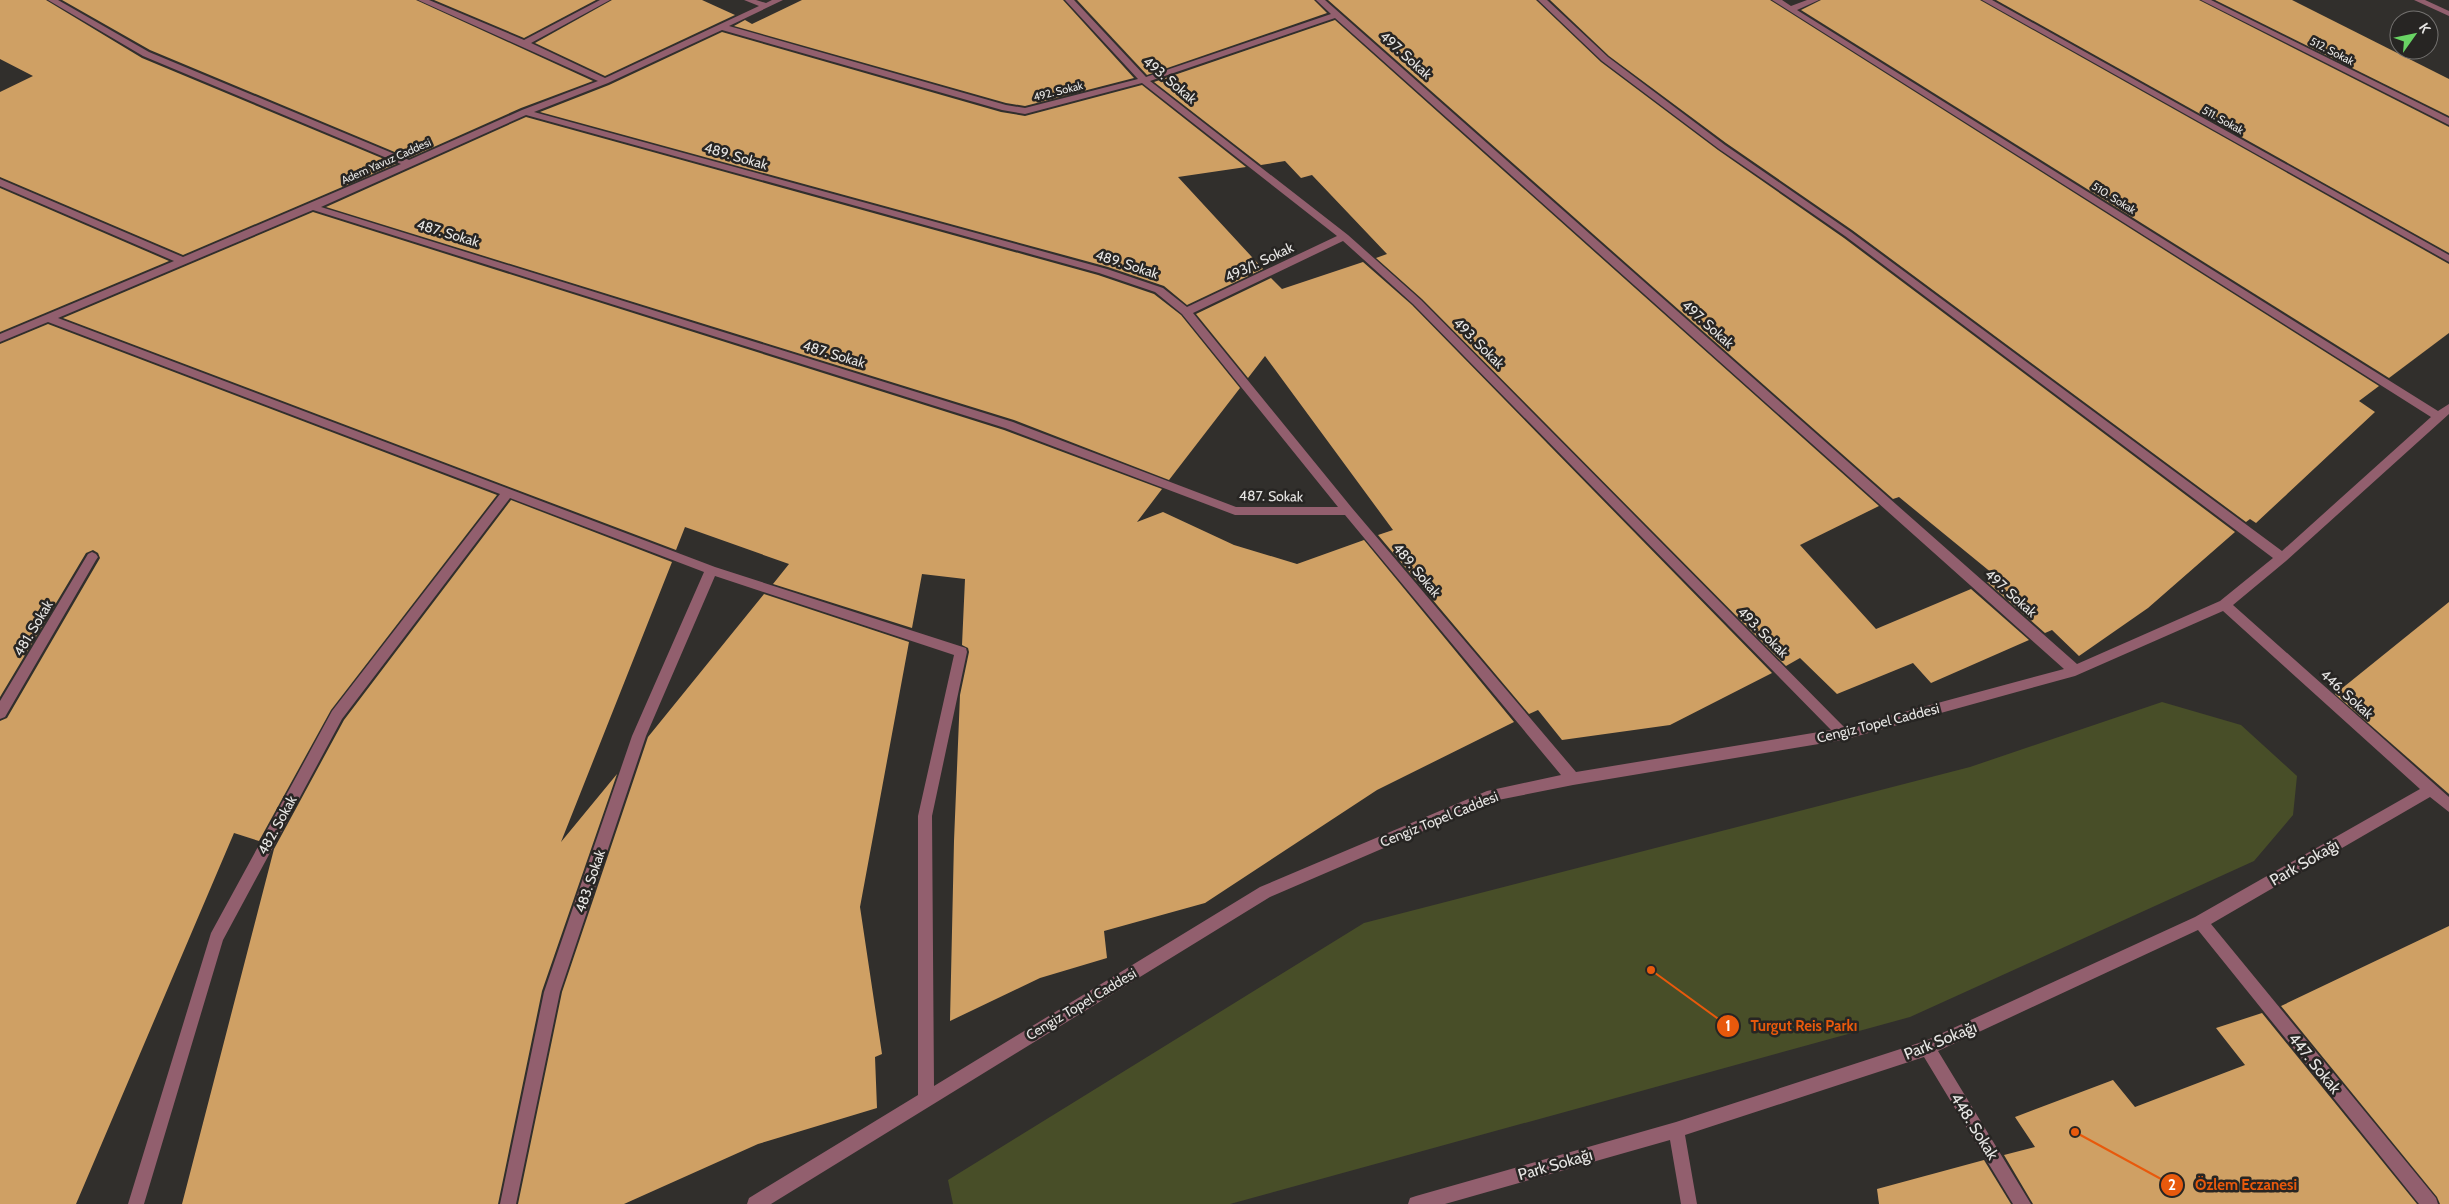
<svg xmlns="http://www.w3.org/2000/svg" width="2449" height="1204" viewBox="0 0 2449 1204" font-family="Cabin,sans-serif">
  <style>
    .green { fill: #484e28 }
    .building { fill: #cfa064 }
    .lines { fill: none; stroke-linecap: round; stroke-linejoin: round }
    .minor { fill: #925f6e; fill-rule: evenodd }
    .labels { text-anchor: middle; stroke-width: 5; stroke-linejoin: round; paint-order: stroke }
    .far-street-label { font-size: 11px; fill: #e7e6e4; stroke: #272523 }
    .street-label { font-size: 14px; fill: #e7e6e4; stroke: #272523 }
    .near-street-label { font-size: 16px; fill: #e7e6e4; stroke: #272523 }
    .leader { fill: none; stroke: #e8590c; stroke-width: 2 }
    .callout-dot { fill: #e8590c; stroke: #272523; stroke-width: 2 }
    .mark-label { font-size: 15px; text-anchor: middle; font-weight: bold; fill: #fff }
    .callout-label { font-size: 15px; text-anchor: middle; font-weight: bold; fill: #e8590c; stroke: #272523; stroke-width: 5; stroke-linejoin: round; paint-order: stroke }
  </style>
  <rect width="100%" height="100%" fill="#312f2c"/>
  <polygon class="green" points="2162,702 2241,725 2297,776 2293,815 2254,861 1910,1017 1230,1204 953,1204 948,1180 1364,923 1970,767"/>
  <g class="building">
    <polygon points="0,0 46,0 142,58 396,164 183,255 0,177 0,92 33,76 0,59"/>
    <polygon points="62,0 416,0 593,81 521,108 409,158 150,50"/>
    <polygon points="434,0 596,0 524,38"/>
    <polygon points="612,0 702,0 735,15 605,76 535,43"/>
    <polygon points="802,0 1063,0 1134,78 1025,106 1006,103 734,26 745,20 752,24"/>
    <polygon points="1077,0 1314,0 1327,13 1147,75"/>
    <polygon points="1328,0 1536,0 1601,62 1718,150 1844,238 2235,532 2148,608 2079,656 2052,630 2045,633 1987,582 1998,578 1899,497 1893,499"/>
    <polygon points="1550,0 1770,0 2379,386 2359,401 2375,412 2256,523 2250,519 2246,522 1852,230 1726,143 1609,56"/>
    <polygon points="1821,0 1980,0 2449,264 2449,333 2389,378 1801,10"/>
    <polygon points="1996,0 2199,0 2449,127 2449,253"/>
    <polygon points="2215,0 2292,0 2449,79 2449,116"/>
    <polygon points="1335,20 1879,506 1800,545 1876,629 1971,589 2029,640 1931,683 1913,663 1837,694 1800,658 1786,666 1422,299 1376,258 1387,254 1312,175 1301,178 1285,161 1261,165 1154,82"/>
    <polygon points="722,32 1001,112 1025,116 1142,85 1246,167 1178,177 1263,269 1187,305 1164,286 1108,267 540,112 609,85"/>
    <polygon points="526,117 1098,275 1154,294 1181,315 1240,388 1169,480 1014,420 326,207"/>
    <polygon points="0,188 169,261 0,332"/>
    <polygon points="313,212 1004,430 1162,489 1137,522 1163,512 1234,545 1297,564 1364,540 1514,722 1377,790 1205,903 1104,931 1107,958 1040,978 950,1021 954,841 960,695 969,652 968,648 962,645 965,579 922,574 912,628 773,584 789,564 685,527 676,550 63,318"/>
    <polygon points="1363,262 1412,305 1772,673 1670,725 1562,740 1538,710 1529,714 1378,535 1393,530 1265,356 1248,378 1196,314 1271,278 1282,289"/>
    <polygon points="48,324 497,495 331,710 259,841 234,833 76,1204 0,1204 0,721 7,718 100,558 98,553 93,550 86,553 0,697 0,344"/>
    <polygon points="511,500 672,562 561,842 617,774 542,991 498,1204 182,1204 274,849 344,720"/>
    <polygon points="764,594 909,642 860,907 882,1054 875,1057 877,1108 758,1144 624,1204 518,1204 562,992 648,737"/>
    <polygon points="2449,602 2449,794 2335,694"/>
    <polygon points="2449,926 2449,1204 2440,1204 2437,1197 2281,1006"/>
    <polygon points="2262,1013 2417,1204 2033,1204 2004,1155 2035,1147 2015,1117 2113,1080 2135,1107 2245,1065 2216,1028"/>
    <polygon points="1984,1160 2011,1204 1879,1204 1877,1189"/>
  </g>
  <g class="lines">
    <g class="minor">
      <path d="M48,0H58L149,52L409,160L522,110L598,81L418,0H429L524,40L600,0H610L531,43L605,78L759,6L744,0H756L766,3L772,0H783L729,26L1006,105L1025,108L1138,79L1065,0H1074L1146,77L1331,14L1316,0H1325L2077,664L2220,601L2273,558L1845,236L1719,149L1602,61L1538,0H1547L1608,57L1725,145L1851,232L2282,551L2431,417L1772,0H1782L1791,6L1807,0H1819L1797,10L2438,411L2449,404V414L2286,561L2233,605L2449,797V812L2430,797L2211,924L2436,1198L2438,1204H2419L2198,930L1938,1051L2031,1204H2013L1924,1057L1685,1135L1697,1204H1681L1670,1140L1445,1204H1408L1410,1198L1416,1196L1676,1122L1925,1041L2195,917L2420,789L2223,611L2075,676L1843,740L1573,785L1493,801L1270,897L771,1204H747L749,1198L918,1095V816L954,655L715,576L646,736L560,992L516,1204H500L544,992L632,736L704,572L510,498L342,719L223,940L144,1204H128L211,933L332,711L500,494L48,322L0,342V334L174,261L0,186V179L183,257L401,164L143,56ZM1335,18L2064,669L1845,728L1421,300L1348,235L1150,81ZM722,30L1002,110L1025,114L1142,83L1337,236L1187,307L1163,288L1107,269L534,112L608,83ZM526,115L1099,273L1155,292L1182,314L1338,507H1236L1013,422L321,207ZM313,210L1005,428L1235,515H1345L1561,775L1487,791L1260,887L934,1086L932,816L967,652L966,648L715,567L58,318ZM1343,241L1413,304L1831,730L1576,772L1352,508L1193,313Z"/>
      <polygon points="1982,0 1992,0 2449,255 2449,262"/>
      <polygon points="2201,0 2211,0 2449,118 2449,125"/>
      <polygon points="2414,0 2425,0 2449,11 2449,16"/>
      <polygon points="92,552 96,554 98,557 96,560 5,717 0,719 0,701 88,554"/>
    </g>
  </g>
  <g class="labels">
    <g class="far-street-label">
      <text transform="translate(2332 51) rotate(27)" y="4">512. Sokak</text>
      <text transform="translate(1058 91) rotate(-14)" y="4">492. Sokak</text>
      <text transform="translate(2223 120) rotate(29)" y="4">511. Sokak</text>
      <text transform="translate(386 161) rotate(-24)" y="4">Adem Yavuz Caddesi</text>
      <text transform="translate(2114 198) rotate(32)" y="4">510. Sokak</text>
    </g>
    <g class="street-label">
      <text transform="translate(1406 55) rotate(42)" y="5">497. Sokak</text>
      <text transform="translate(1170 80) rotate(40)" y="5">493. Sokak</text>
      <text transform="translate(736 156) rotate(16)" y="5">489. Sokak</text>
      <text transform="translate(448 233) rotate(17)" y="5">487. Sokak</text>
      <text transform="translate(1259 262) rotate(-25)" y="5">493/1. Sokak</text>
      <text transform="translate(1127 264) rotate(18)" y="5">489. Sokak</text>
      <text transform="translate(1708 324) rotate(42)" y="5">497. Sokak</text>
      <text transform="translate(1479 343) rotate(45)" y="5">493. Sokak</text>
      <text transform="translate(834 354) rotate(17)" y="5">487. Sokak</text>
      <text transform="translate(1271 496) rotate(1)" y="5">487. Sokak</text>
      <text transform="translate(1417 570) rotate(50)" y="5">489. Sokak</text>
      <text transform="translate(2011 593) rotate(42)" y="5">497. Sokak</text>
      <text transform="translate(33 628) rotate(-59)" y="5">481. Sokak</text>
      <text transform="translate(1763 632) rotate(45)" y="5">493. Sokak</text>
      <text transform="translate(2347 694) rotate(42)" y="5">446. Sokak</text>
      <text transform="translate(1878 723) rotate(-14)" y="5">Cengiz Topel Caddesi</text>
      <text transform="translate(1439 819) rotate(-22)" y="5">Cengiz Topel Caddesi</text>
      <text transform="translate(277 825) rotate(-61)" y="5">482. Sokak</text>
      <text transform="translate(590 881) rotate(-71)" y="5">483. Sokak</text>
      <text transform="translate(1081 1004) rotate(-31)" y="5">Cengiz Topel Caddesi</text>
    </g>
    <g class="near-street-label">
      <text transform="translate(2304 862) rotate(-30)" y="6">Park Sokağı</text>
      <text transform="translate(1940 1040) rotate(-22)" y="6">Park Sokağı</text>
      <text transform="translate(2315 1063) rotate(51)" y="6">447. Sokak</text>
      <text transform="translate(1975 1126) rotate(58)" y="6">448. Sokak</text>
      <text transform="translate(1555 1164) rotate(-16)" y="6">Park Sokağı</text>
    </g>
  </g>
  <path class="leader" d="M1651 970L1728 1026M2075 1132L2172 1185"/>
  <g class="callout-dot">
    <circle cx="1651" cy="970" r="5"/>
    <circle cx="2075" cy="1132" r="5"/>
    <circle cx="1728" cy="1026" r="12"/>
    <circle cx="2172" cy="1185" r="12"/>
  </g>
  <g class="mark-label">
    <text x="1728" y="1031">1</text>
    <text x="2172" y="1190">2</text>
  </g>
  <g class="callout-label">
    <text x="1804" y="1031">Turgut Reis Parkı</text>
    <text x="2246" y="1190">Özlem Eczanesi</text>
  </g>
  <g transform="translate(2414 35) rotate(57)"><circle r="24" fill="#272523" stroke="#747270"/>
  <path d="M0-4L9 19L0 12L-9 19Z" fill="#69d464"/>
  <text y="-8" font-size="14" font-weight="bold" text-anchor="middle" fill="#e7e6e4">K</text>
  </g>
</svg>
